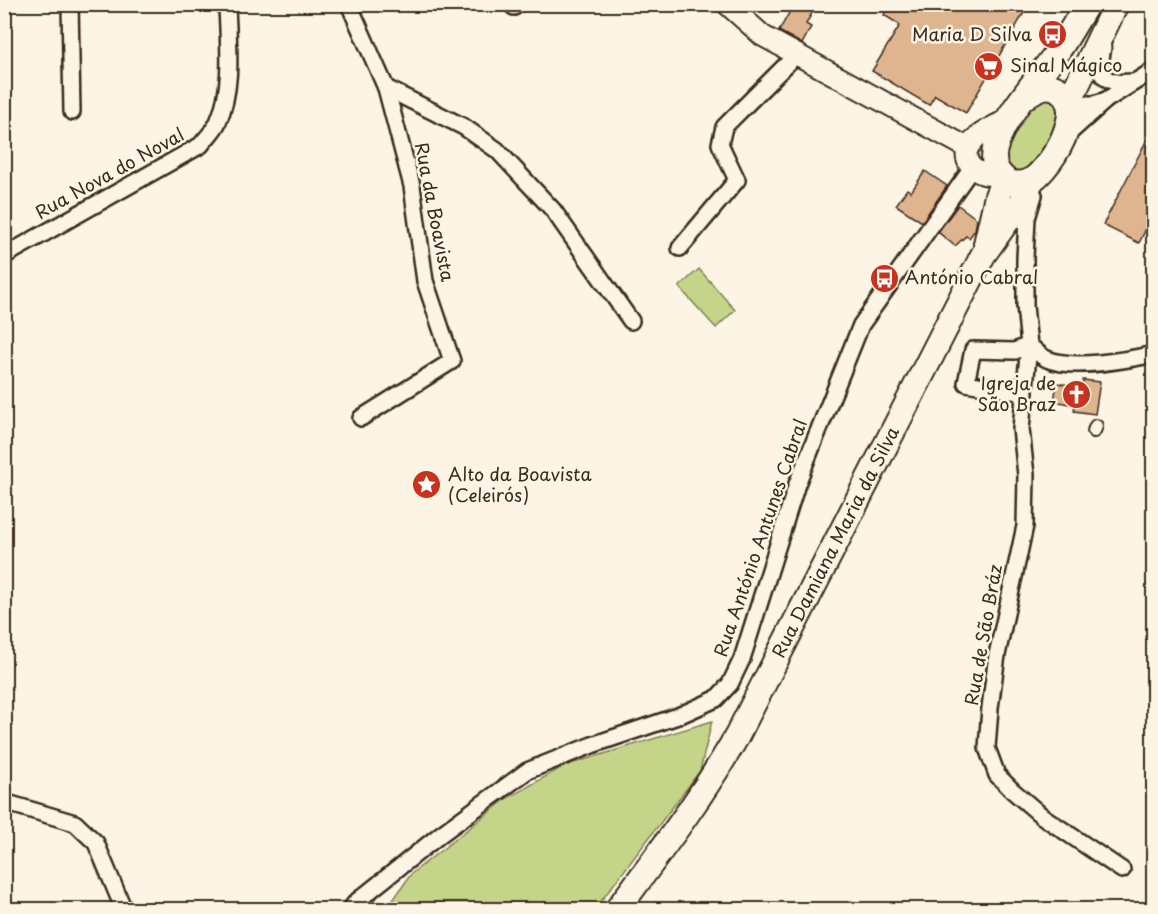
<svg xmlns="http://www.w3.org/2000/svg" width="1158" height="914" viewBox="0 0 1158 914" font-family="'Playpen Sans',sans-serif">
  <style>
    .green { fill: #c4d489; stroke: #807f54; stroke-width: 1.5 }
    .building { fill: #deb58e; stroke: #3b2a1e; stroke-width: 1.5 }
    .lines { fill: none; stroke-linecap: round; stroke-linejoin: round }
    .pedestrian-casing { stroke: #3b2a1e; stroke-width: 16 }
    .minor-casing { stroke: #3b2a1e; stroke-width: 20 }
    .tertiary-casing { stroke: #3b2a1e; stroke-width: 24 }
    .primary-casing { stroke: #3b2a1e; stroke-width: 28 }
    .pedestrian { stroke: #fcf5e5; stroke-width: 12 }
    .minor { stroke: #fcf5e5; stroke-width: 15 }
    .tertiary { stroke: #fcf5e5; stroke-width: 20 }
    .primary { stroke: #fcf5e5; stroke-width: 24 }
    .labels { text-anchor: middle; stroke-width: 5; stroke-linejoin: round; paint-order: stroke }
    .poi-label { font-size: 18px; fill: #3b2a1e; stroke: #fcf5e5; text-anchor: start }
    .street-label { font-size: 18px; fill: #3b2a1e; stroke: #fcf5e5 }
  </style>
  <rect width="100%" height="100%" fill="#fcf5e5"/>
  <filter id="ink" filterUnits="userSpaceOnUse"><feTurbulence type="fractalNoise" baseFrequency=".0167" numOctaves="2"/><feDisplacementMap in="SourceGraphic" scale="12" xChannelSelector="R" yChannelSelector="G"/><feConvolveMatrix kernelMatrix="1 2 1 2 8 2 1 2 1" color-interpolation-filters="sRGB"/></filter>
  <g filter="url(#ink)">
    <g class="green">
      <polygon points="1052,96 1061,111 1049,146 1024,172 1016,173 1009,169 1005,155 1010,136 1034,101"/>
      <polygon points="699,269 735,310 716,328 679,287"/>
      <polygon points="712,721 700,771 595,909 387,909 411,874 506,799 564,766"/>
    </g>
    <g class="building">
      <polygon points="794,4 817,4 806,24 811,27 802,44 779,31"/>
      <polygon points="890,4 1029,4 966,113 935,95 929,105 872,71 900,25 884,15"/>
      <polygon points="1154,126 1154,213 1139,243 1103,225"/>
      <polygon points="925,171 947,186 922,222 896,205 907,189 911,192"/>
      <polygon points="958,205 977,219 975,230 969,238 966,236 955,246 938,232"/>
      <polygon points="1083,380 1100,382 1095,414 1074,411 1075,405 1054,401 1057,383 1082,387"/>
    </g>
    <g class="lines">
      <defs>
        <polyline id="pedestrian" points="1094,431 1096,426"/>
        <g id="minor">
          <polyline points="70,4 72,112"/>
          <polyline points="349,4 386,88 412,186 425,281 452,361 361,418"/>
          <polyline points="513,4 514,7"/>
          <path d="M1103,47L1099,70C1108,84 1118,83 1133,82"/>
          <polyline points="386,88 464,127 497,150 553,210 631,321"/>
          <polyline points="1069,104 1094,104 1106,100 1154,70"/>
          <polyline points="1067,135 1105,101"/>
          <polyline points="1034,195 1027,218 1025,258 1025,306 1029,345 1021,429 1026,475 1025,526 997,655 990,708 987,748 997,775 1013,791 1042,816 1122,870"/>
          <polyline points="680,248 737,180 720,144 724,127 796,55"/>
          <path d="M4,256L201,145C206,138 214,131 218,122C234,86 228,43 227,4"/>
          <path d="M1029,345C1035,350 1040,356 1047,359C1072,370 1127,360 1154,354"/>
          <polyline points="1025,393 966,383 973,350 1015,351 1029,345"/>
          <polyline points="4,802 75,823 96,843 124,910"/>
          <polyline points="350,910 356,902 441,834 527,771 592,745 678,716 716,699 730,684 742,659 797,484 861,325 972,168"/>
        </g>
        <g id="tertiary">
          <polyline points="727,4 763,36 968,148"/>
          <path d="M999,174C978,180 954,159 974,140C982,131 996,126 1006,120"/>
        </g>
        <g id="primary">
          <path d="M1023,98C1029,94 1035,89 1043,87C1060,83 1071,100 1070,115C1067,137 1053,160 1038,175C1031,182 1023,185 1013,183C1007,182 1003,178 999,173C976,144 1039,79 1055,55C1067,39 1076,21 1087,4"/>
          <polyline points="1069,102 1116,4"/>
          <polyline points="986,244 997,196 1004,179"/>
          <path id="s1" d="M617,910C659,853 702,797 737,736L983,255L1025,196L1031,181"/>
        </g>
      </defs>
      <use href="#pedestrian" class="pedestrian-casing"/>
      <use href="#minor" class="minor-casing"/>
      <use href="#tertiary" class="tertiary-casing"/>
      <use href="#primary" class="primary-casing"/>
      <use href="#pedestrian" class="pedestrian"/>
      <use href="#minor" class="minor"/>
      <use href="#tertiary" class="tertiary"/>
      <use href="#primary" class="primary"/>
    </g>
  </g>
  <defs>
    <symbol id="bus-disc" viewBox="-11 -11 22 22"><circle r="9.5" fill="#c8321e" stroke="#fcf5e5"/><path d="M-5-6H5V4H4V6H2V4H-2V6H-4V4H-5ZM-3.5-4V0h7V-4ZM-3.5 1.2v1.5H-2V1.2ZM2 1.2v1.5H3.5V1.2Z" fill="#fff"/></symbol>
    <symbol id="supermarket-disc" viewBox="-11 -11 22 22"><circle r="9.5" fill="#c8321e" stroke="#fcf5e5"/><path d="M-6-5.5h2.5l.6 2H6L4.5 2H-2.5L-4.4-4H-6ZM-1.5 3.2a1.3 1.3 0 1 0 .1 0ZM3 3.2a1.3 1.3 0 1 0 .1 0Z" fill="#fff"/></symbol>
    <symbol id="church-disc" viewBox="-11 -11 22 22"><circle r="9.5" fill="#c8321e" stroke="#fcf5e5"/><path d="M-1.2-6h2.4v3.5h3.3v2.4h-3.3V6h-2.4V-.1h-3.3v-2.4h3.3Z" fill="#fff"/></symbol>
    <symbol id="sight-disc" viewBox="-11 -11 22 22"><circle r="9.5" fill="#c8321e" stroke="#fcf5e5"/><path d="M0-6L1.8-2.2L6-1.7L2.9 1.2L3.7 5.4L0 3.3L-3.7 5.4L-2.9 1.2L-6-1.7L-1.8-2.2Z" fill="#fff"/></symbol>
  </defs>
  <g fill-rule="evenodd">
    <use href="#bus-disc" x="1036" y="18" width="33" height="33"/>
    <use href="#supermarket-disc" x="972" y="50" width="33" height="33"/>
    <use href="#bus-disc" x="868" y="262" width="33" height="33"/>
    <use href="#church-disc" x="1060" y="378" width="33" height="33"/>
    <use href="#sight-disc" x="410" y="468" width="33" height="33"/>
  </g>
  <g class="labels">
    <g class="poi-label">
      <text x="1032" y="41" text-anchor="end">Maria D Silva</text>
      <text x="1010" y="72">Sinal Mágico</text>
      <text x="905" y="284">António Cabral</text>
      <text x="1056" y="390" text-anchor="end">Igreja de<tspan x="1056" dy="21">São Braz</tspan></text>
      <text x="448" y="481">Alto da Boavista<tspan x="448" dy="21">(Celeirós)</tspan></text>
    </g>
    <g class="street-label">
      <text transform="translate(110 174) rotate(-29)" y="6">Rua Nova do Noval</text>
      <text transform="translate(434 212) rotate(79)" y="6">Rua da Boavista</text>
      <text transform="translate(761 538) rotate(-71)" y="6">Rua António Antunes Cabral</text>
      <text dy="6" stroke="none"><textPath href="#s1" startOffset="429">Rua Damiana Maria da Silva</textPath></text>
      <text transform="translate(984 635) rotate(-80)" y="6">Rua de São Bráz</text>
    </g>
  </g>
  <rect width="1158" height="914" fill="none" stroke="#fcf5e5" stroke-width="24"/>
  <rect x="12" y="12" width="1134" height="890" fill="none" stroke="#3b2a1e" stroke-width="2" filter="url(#ink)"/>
</svg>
